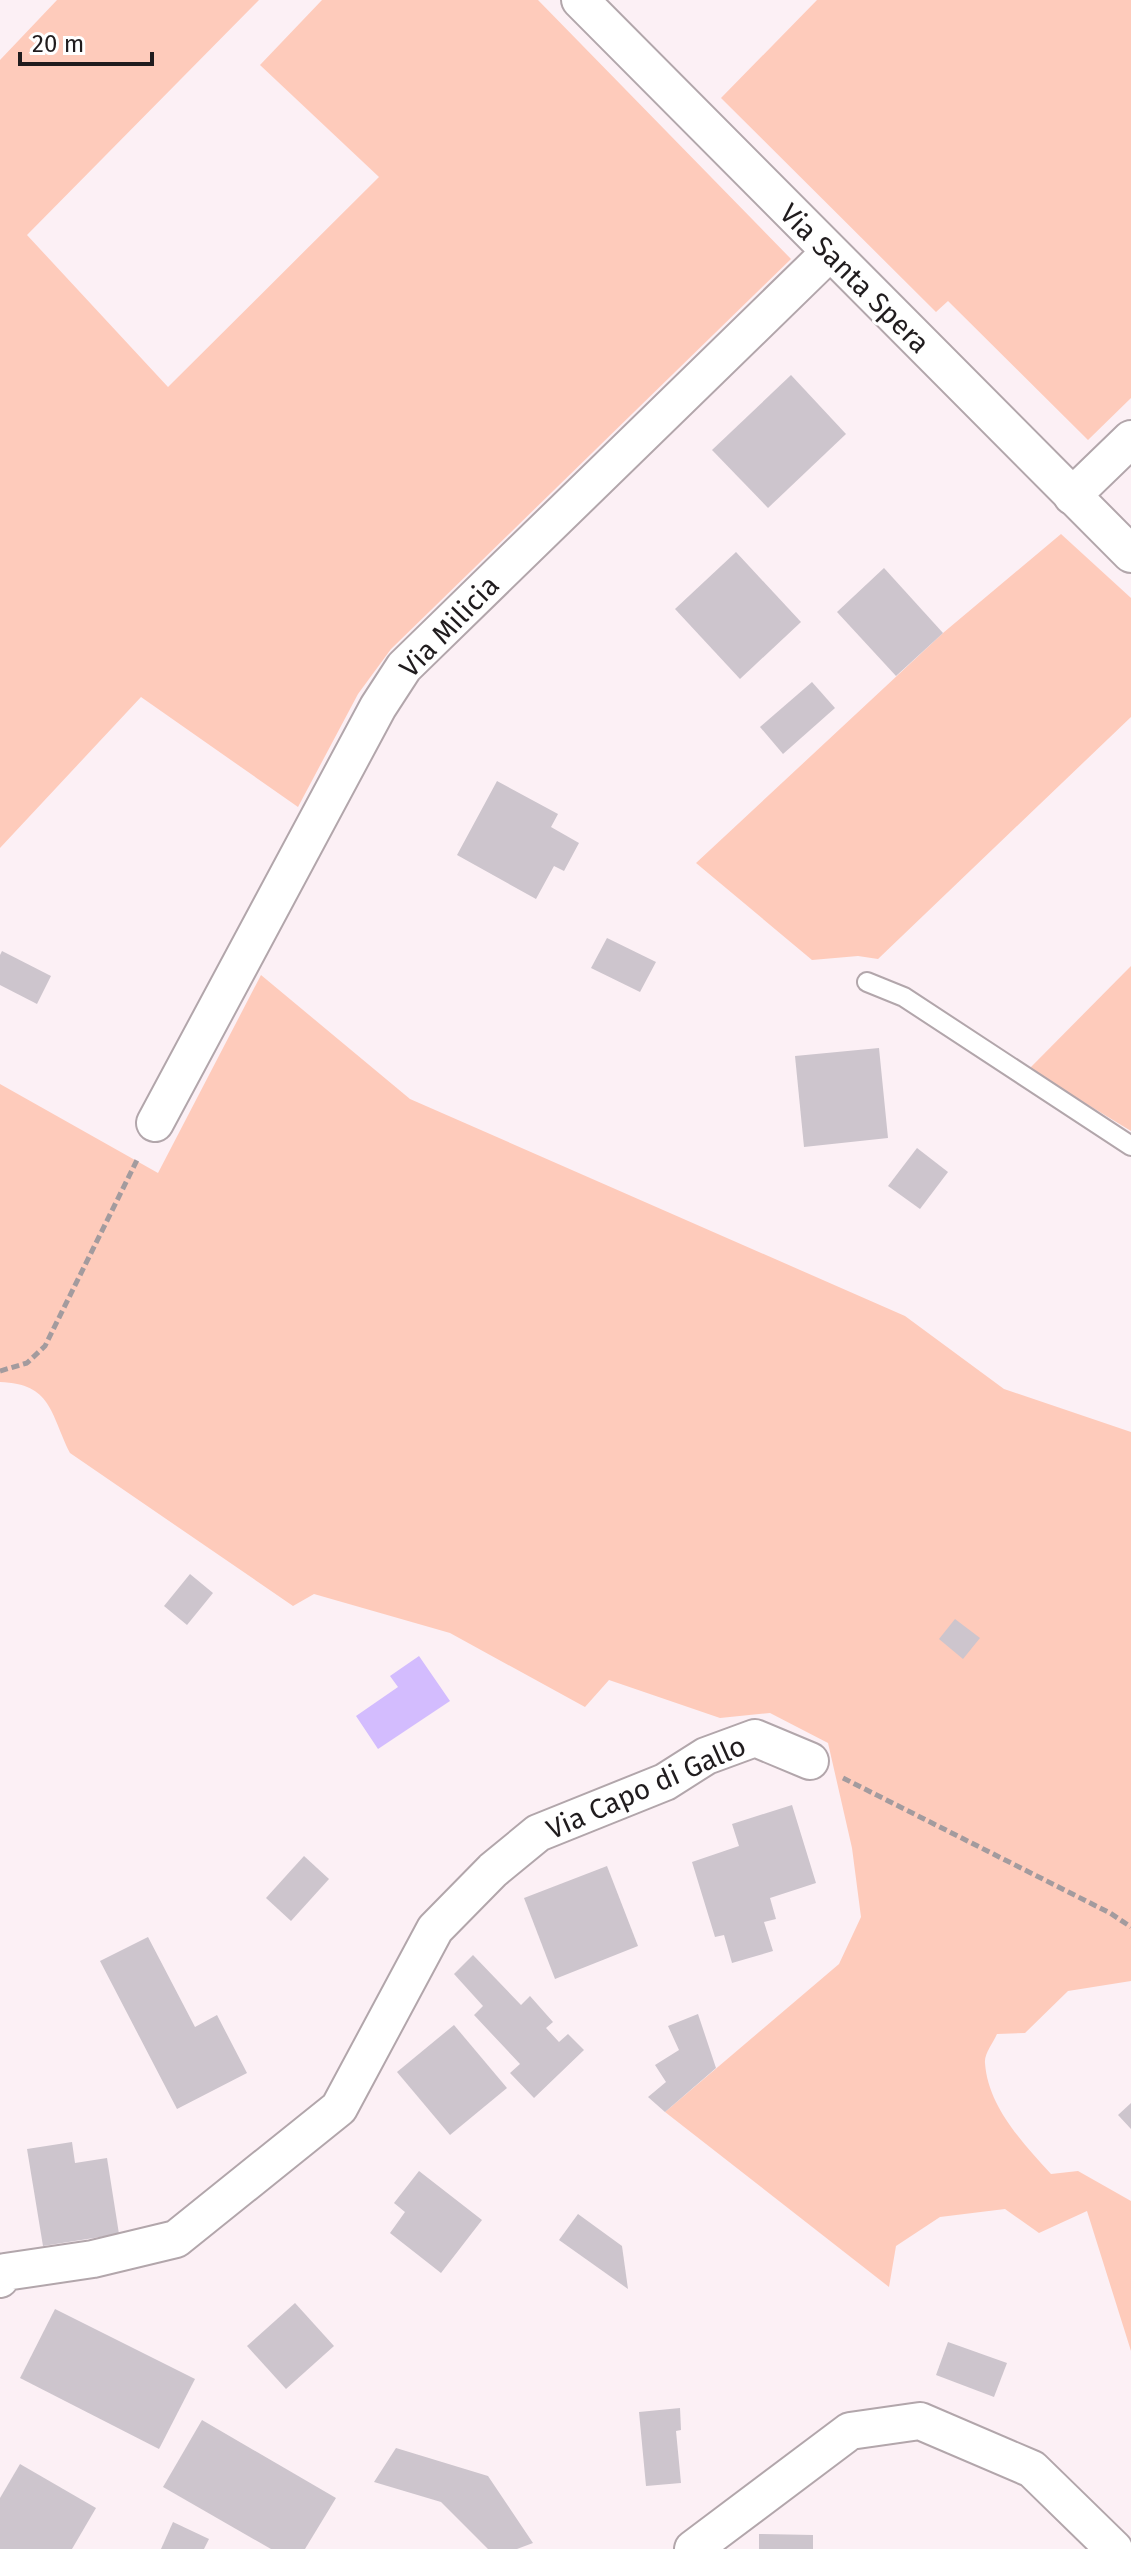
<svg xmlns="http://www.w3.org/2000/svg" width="1131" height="2549" viewBox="0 0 1131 2549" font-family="'Fira Sans',sans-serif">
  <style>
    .green { fill: #fecbbb }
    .water { fill: #d3bcfe }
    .building { fill: #cdc5cd }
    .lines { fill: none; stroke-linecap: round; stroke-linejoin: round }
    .service-casing { stroke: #b2a6ab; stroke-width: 22 }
    .minor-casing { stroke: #b2a6ab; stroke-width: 40 }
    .path { stroke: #a39b9e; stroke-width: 5; stroke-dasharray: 8 4; stroke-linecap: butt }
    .service { stroke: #fff; stroke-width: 18 }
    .minor { stroke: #fff; stroke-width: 36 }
    .labels { text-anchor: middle; stroke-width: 6; stroke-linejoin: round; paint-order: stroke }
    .street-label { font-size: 28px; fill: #201c1e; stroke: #fff }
  </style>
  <rect width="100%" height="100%" fill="#fcf0f5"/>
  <g class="green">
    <polygon points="57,0 259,0 27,235 168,387 379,177 260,65 322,0 538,0 791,259 391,649 358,694 298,807 141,697 0,848 0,60"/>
    <polygon points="817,0 1131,0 1131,398 1088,440 948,301 936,312 721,98"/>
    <polygon points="1061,534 1131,598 1131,717 878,959 858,956 812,960 696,863 943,633"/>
    <polygon points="1131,966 1131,1131 1029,1069"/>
    <path d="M261,975L410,1099L905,1316L1004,1389L1131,1432V1981L1068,1991L1025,2033L997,2034C993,2043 984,2054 985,2063C988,2107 1023,2143 1051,2174L1078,2171L1131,2201V2351L1087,2211L1039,2233L1005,2209L940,2217L896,2246L889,2287L665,2112L839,1964L861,1917L852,1848L828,1743L770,1713L720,1718L609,1680L585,1707L450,1633L314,1594L293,1606L70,1453C50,1413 52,1384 0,1382V1084L158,1173Z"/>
  </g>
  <polygon class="water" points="419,1656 450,1701 378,1749 356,1716 398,1687 390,1676"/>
  <g class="building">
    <polygon points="791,375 846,434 768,508 712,450"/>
    <polygon points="736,552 801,622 740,679 675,609"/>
    <polygon points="884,568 943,633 896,676 837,612"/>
    <polygon points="812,682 835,708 783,754 760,727"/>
    <polygon points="497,781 558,814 551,827 579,843 564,871 554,866 536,899 457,855"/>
    <polygon points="607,938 656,962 640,992 591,968"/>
    <polygon points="2,951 51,976 37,1004 0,985 0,955"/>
    <polygon points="879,1048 888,1138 804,1147 795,1056"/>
    <polygon points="917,1148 948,1172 920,1209 888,1186"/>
    <polygon points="190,1574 213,1593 187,1625 164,1606"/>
    <polygon points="955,1619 980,1638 963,1659 939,1639"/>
    <polygon points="792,1805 816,1883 770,1898 776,1919 764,1922 773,1951 732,1963 724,1935 715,1937 692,1862 739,1846 732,1824"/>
    <polygon points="304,1856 329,1879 291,1921 266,1898"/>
    <polygon points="607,1866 638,1946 555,1979 524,1898"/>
    <polygon points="148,1937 195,2027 217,2015 247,2073 177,2109 100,1961"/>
    <polygon points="473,1955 521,2005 530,1996 553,2022 546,2028 559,2042 568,2034 584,2050 534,2098 510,2073 520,2064 474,2015 483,2006 454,1974"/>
    <polygon points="698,2014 716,2068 665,2112 648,2097 666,2082 655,2065 679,2050 668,2026"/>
    <polygon points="454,2025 507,2088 450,2135 397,2072"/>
    <polygon points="1131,2103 1131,2129 1118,2115"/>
    <polygon points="72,2142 75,2163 107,2158 119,2234 43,2246 27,2149"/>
    <polygon points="419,2171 482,2220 441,2273 390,2233 405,2212 394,2203"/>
    <polygon points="578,2214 622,2246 628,2289 559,2240"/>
    <polygon points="295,2303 334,2346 286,2389 247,2346"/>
    <polygon points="55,2309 195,2379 159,2449 20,2378"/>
    <polygon points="948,2342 1007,2363 994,2397 936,2375"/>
    <polygon points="680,2408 681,2430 676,2431 681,2483 646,2486 639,2412"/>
    <polygon points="202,2420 336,2498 305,2549 271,2549 163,2487"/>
    <polygon points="396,2448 488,2476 533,2543 517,2549 488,2549 441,2502 374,2482"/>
    <polygon points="20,2464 96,2508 72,2549 0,2549 0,2498"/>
    <polygon points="173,2522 209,2539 204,2549 161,2549"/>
    <polygon points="759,2534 813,2535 813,2549 759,2549"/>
  </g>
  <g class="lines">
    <defs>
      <polyline id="service" points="867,982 904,997 1131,1146"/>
      <g id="minor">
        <polyline points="580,0 1131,554"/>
        <polyline points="1072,496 1131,439"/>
        <polyline points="155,1123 378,707 404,667 829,253"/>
        <polyline points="0,2279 5,2272 93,2259 176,2239 339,2108 435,1929 493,1870 538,1833 665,1782 706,1756 755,1738 810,1761"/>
        <polyline points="693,2549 850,2431 920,2421 1032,2469 1114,2549"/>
      </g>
    </defs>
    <use href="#service" class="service-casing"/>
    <use href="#minor" class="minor-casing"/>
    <g class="path">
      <polyline points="0,1371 27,1363 45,1346 138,1158"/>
      <polyline points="843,1778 1110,1913 1131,1927"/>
    </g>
    <use href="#service" class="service"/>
    <use href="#minor" class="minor"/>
  </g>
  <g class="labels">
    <g class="street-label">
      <text transform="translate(855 278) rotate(45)" y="10">Via Santa Spera</text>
      <text transform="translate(449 626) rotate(-46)" y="10">Via Milicia</text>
      <text transform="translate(646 1787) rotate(-24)" y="10">Via Capo di Gallo</text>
    </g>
  </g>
  <path d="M20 52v12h132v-12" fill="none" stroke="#201c1e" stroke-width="4"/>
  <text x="32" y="52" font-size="24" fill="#201c1e" stroke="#ffffff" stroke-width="6" paint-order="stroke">20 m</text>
</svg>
